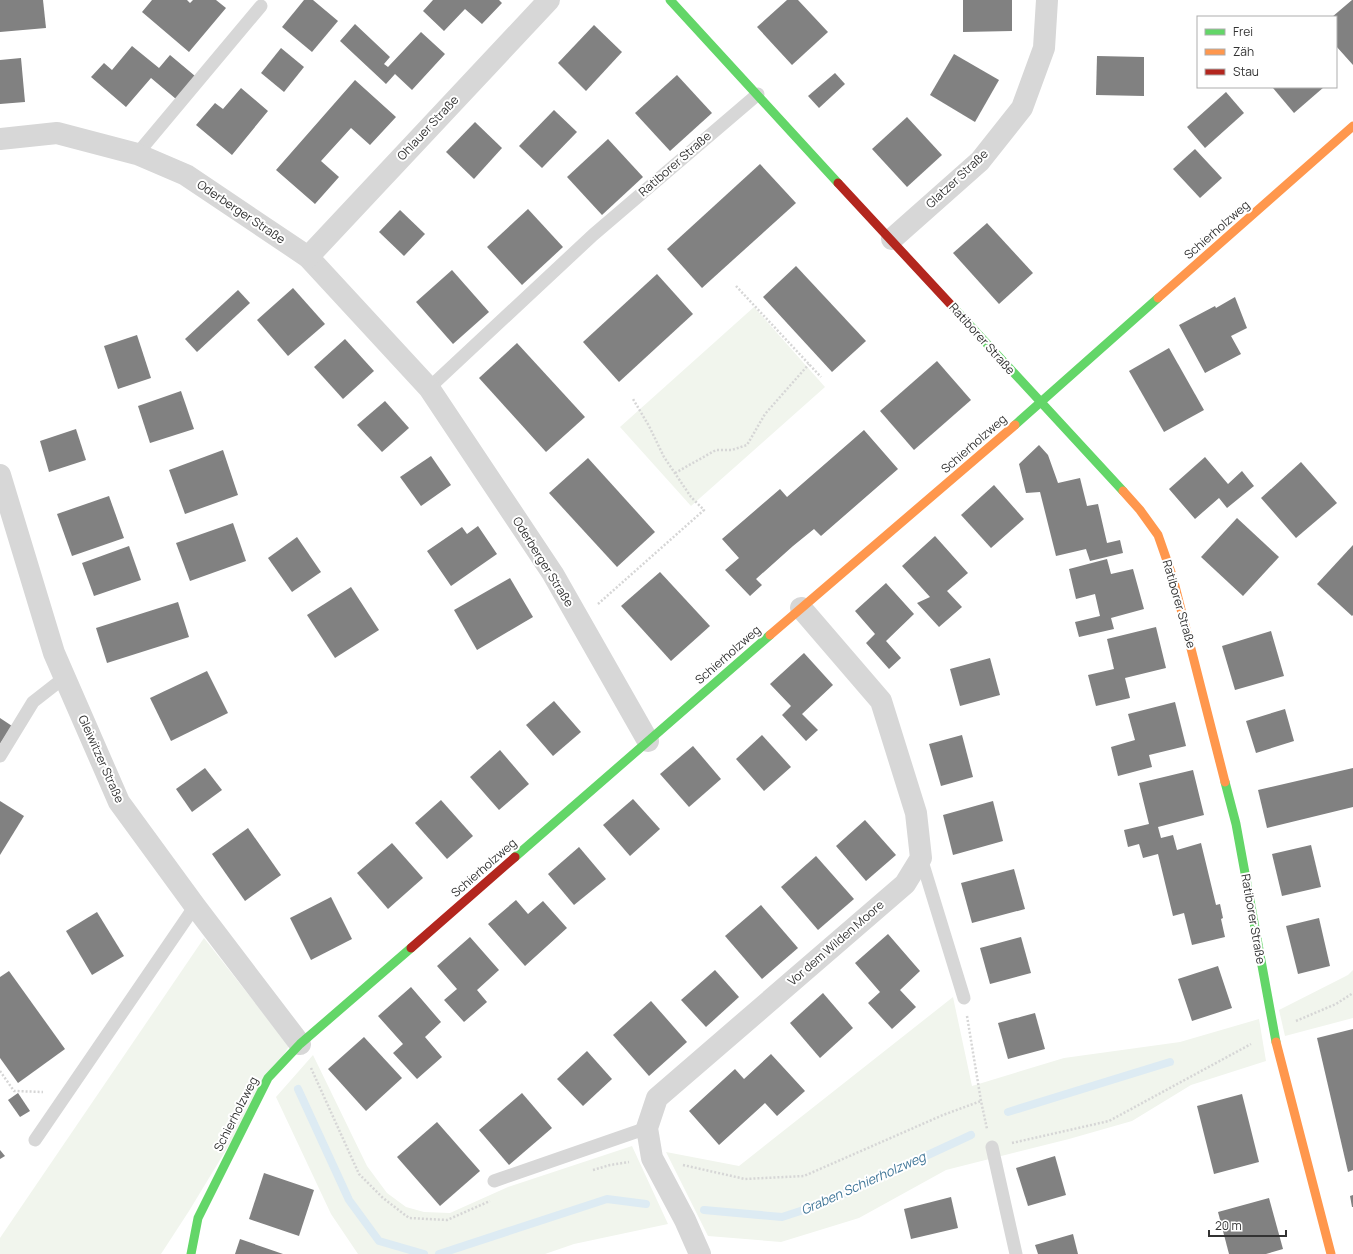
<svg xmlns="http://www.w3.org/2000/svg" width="1353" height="1254" viewBox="0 0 1353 1254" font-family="Manrope,sans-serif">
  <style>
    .green { fill: #f1f5ed }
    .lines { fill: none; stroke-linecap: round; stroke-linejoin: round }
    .stream { stroke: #ddebf3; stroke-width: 8 }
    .building { fill: #818181 }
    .path { stroke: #d6d6d6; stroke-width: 2.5; stroke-dasharray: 2 2; stroke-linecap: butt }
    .lane { stroke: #d7d7d7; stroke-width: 13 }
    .street { stroke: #d7d7d7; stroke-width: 22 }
    .fast { stroke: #63d668; stroke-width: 9 }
    .slow { stroke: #ff974d; stroke-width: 9 }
    .jam { stroke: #b3261e; stroke-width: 9 }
    .labels { text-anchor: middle; stroke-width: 4; stroke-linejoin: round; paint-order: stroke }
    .street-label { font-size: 12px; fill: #333; stroke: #fff }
    .water-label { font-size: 13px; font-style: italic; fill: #3f7597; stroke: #fff }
  </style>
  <rect width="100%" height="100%" fill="#fff"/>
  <g class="green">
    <polygon points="754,307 825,387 691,506 620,427"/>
    <polygon points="204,938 289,1046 189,1211 161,1254 0,1254 0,1238"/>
    <polygon points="1353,970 1353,1018 1285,1036 1279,1010 1348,975"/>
    <polygon points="953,997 972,1086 1064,1058 1180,1042 1259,1019 1266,1061 1191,1085 1132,1121 1069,1139 946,1170 859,1218 781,1242 708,1236 666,1152 739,1166"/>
    <polygon points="313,1055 367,1166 387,1193 406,1207 424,1212 450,1213 508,1187 632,1146 668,1224 574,1244 545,1254 358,1254 331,1214 276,1097"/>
  </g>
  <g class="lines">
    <g class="stream">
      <polyline points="298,1089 349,1200 379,1241 424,1254"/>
      <polyline points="1008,1112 1170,1062"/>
      <polyline points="704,1210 782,1217 822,1204 971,1135"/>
      <polyline points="439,1254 607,1199 646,1204"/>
    </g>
  </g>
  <g class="building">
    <polygon points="0,0 43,0 46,28 0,32"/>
    <polygon points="152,0 187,0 190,3 193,0 216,0 226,8 189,52 142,12"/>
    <polygon points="304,0 313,0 338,21 312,52 282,27"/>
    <polygon points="433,0 499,0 502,3 482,24 465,9 444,31 423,11"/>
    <polygon points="787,0 798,0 828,32 792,65 757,27"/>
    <polygon points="963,0 1012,0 1012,31 963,32"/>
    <polygon points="1352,0 1353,0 1353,65 1336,46 1336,17 1332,17"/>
    <polygon points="355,24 390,57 384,64 388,67 421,32 445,54 412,90 395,74 386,84 340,41"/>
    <polygon points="594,25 622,52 586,91 558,63"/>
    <polygon points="132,46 159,68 170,55 195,76 176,99 151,78 126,107 91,77 104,63 112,70"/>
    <polygon points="281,48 304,67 284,92 261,73"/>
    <polygon points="954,54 999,80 975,122 930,95"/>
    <polygon points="1097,56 1144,57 1144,96 1096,95"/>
    <polygon points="21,58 25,102 0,104 0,60"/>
    <polygon points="835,73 845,84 819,108 808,96"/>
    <polygon points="677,75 712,113 670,151 635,113"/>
    <polygon points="355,80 396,117 370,145 351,128 321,161 339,177 315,204 276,170"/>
    <polygon points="1274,87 1324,87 1294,113 1273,88"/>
    <polygon points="241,88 268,111 232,155 196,125 215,103 223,109"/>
    <polygon points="1226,92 1244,113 1205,148 1187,127"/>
    <polygon points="554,110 577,132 542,168 519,146"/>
    <polygon points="907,117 942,155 907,187 872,149"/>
    <polygon points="475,122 502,148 474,179 446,152"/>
    <polygon points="608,139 643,177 602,215 567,177"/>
    <polygon points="1195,149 1222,178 1200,198 1173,169"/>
    <polygon points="760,164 796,203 702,288 667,249"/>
    <polygon points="528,209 563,247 522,285 487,247"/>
    <polygon points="400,210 425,234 404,256 379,232"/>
    <polygon points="987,223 1033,273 999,304 953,253"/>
    <polygon points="796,266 866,341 832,372 763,297"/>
    <polygon points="452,270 489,312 453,344 416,302"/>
    <polygon points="657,274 693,314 619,382 583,342"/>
    <polygon points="293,288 325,324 288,356 257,320"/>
    <polygon points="238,290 250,303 197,352 185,339"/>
    <polygon points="1235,297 1247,328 1231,336 1241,354 1205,373 1179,325 1215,306 1216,308"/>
    <polygon points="137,335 151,378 118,389 104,346"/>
    <polygon points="345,339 374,371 343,399 314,367"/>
    <polygon points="517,343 585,417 546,452 479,378"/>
    <polygon points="1169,348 1204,410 1164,432 1129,371"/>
    <polygon points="937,361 971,400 914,450 880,411"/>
    <polygon points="181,391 194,429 150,443 138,406"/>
    <polygon points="385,401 409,428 382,452 357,425"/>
    <polygon points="76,429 86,460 49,472 40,441"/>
    <polygon points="864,430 898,469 821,536 814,529 793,546 756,579 762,585 750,596 725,570 739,558 722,539 780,489 787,497"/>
    <polygon points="1039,445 1048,455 1058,483 1080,478 1087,506 1098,504 1107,543 1120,540 1123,553 1090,561 1086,549 1056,556 1040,492 1026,493 1019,464"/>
    <polygon points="223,450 238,495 185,514 169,470"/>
    <polygon points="431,456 451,485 421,506 400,477"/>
    <polygon points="1205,457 1228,484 1242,471 1254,486 1227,508 1219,498 1195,519 1169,489"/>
    <polygon points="588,458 655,532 617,567 549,493"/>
    <polygon points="1301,462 1337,503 1296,538 1261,498"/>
    <polygon points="994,485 1024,519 991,548 961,515"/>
    <polygon points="109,496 124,538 72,556 57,514"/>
    <polygon points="1237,518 1279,557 1243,596 1201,557"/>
    <polygon points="233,523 246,561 190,581 176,543"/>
    <polygon points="478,526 497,554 451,586 427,551 462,527 467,534"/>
    <polygon points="935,536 968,573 947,591 962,607 939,627 917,603 930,597 902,566"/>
    <polygon points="297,537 321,572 292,592 268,558"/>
    <polygon points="1353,545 1353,615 1352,616 1317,584"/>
    <polygon points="129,546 141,580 94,596 82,563"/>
    <polygon points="1107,559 1111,574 1133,569 1144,609 1111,618 1114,629 1079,637 1075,622 1100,616 1095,594 1076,599 1069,569"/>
    <polygon points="660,572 710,626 671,661 621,606"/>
    <polygon points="510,578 533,617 477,650 454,610"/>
    <polygon points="886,583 914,614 886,641 901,658 889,669 866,643 875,634 855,611"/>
    <polygon points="351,587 379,630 335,658 307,615"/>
    <polygon points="178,602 189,637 107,663 96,628"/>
    <polygon points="1156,627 1166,668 1125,678 1130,698 1096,706 1088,675 1114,669 1107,639"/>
    <polygon points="1271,631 1284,676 1235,690 1222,646"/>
    <polygon points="804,653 833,685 802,714 818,730 806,741 782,715 791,706 770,684"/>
    <polygon points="990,658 1000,695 960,706 950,669"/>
    <polygon points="207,671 228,713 171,741 150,698"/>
    <polygon points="554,701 581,732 553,756 526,725"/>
    <polygon points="1175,702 1186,746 1149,755 1152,767 1118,776 1111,747 1135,740 1128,714"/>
    <polygon points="1285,709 1294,741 1256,753 1246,721"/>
    <polygon points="0,718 12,726 0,744"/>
    <polygon points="762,735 791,767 764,791 736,759"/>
    <polygon points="962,735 973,777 941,786 929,744"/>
    <polygon points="693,746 721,779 689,807 660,774"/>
    <polygon points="500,750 529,784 499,810 470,777"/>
    <polygon points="205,768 222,790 192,812 176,789"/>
    <polygon points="1353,768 1353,807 1267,828 1258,790"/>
    <polygon points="1193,770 1204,815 1158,827 1161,838 1173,835 1177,850 1201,843 1216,905 1220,904 1223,918 1221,919 1225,937 1192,945 1184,913 1173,916 1158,854 1143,858 1139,844 1128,847 1124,830 1149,824 1139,783"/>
    <polygon points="633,799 660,829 630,856 603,825"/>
    <polygon points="441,800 473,836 447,859 415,823"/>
    <polygon points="0,801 24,816 0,855"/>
    <polygon points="993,801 1003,841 953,855 943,815"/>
    <polygon points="865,820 896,855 866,881 836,846"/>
    <polygon points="248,828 281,875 245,901 212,854"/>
    <polygon points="392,843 423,878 388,909 357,873"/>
    <polygon points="1311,845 1321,887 1282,896 1272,854"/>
    <polygon points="579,847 606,879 574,905 548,874"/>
    <polygon points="816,856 854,899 818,930 781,887"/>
    <polygon points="1014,869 1025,909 972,923 961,883"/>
    <polygon points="331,897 352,939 311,960 290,918"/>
    <polygon points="516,900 528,914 543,901 567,928 525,966 488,924"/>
    <polygon points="761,905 798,948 762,979 725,936"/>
    <polygon points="97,912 124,956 92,975 66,931"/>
    <polygon points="1319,918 1330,966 1298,974 1286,926"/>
    <polygon points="888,934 920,971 900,990 916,1007 892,1029 868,1003 880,992 855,963"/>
    <polygon points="470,937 499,970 477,990 487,1002 464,1022 444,1000 457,989 437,966"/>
    <polygon points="1021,937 1031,973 990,984 980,948"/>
    <polygon points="1218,966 1232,1008 1192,1021 1178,979"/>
    <polygon points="715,970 739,997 706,1027 681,1000"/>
    <polygon points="9,971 65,1049 18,1083 0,1058 0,977"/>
    <polygon points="411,987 441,1022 425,1037 442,1057 417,1079 393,1053 403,1044 378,1016"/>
    <polygon points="823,993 853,1028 820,1058 790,1023"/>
    <polygon points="651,1001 687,1042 649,1076 613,1035"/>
    <polygon points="1035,1013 1045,1049 1008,1059 998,1023"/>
    <polygon points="1353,1029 1353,1170 1348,1172 1317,1038"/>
    <polygon points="364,1037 402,1078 366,1111 328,1069"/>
    <polygon points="587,1051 612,1079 583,1106 557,1079"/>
    <polygon points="771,1054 805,1091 777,1116 765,1103 719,1145 689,1111 735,1069 744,1079"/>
    <polygon points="18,1093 30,1111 20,1117 8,1100"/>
    <polygon points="522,1093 552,1128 509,1165 479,1130"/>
    <polygon points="1242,1094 1259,1162 1214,1174 1197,1106"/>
    <polygon points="437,1122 480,1171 440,1206 397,1157"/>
    <polygon points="0,1150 5,1156 0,1159"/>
    <polygon points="1055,1156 1066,1195 1028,1206 1016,1168"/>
    <polygon points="264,1173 314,1190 299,1236 249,1219"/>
    <polygon points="1353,1195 1353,1207 1352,1207 1350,1196"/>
    <polygon points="951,1197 958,1228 911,1239 904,1209"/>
    <polygon points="1269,1198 1283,1249 1266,1254 1229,1254 1218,1212"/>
    <polygon points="1073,1234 1078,1254 1038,1254 1035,1245"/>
    <polygon points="240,1239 283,1254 235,1254"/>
  </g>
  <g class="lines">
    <g class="path">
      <polyline points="736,286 821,377"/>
      <polyline points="675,473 716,450 732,450 747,445 765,414 809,364"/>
      <polyline points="598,604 704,510 691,497 664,457 649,426 633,399"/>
      <polyline points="967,1016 981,1101 987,1129"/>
      <polyline points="1296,1021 1336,1004 1353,993"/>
      <polyline points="311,1068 359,1174 383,1198 409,1218 447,1220 490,1201"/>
      <polyline points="0,1071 14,1091 43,1092"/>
      <polyline points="1012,1143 1109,1121 1251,1044"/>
      <polyline points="683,1165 745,1179 804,1176 943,1115 981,1101"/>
      <polyline points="593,1170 610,1165 629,1162"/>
    </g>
    <g class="lane">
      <polyline points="137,154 261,6"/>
      <polyline points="429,388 593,235 758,94"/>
      <polyline points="0,756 33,702 65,677"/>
      <polyline points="921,858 964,998"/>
      <polyline points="35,1140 195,906"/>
      <polyline points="992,1147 1016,1254"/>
      <polyline points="494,1181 647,1128"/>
    </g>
    <g class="street">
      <polyline points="0,139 57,133 137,154 186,175 308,257 429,388 553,574 648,741"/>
      <polyline points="892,239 980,161 1022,108 1044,48 1047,0"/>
      <polyline points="308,257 549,0"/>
      <polyline points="0,475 54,653 119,802 195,906 300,1044"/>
      <polyline points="700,1254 685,1220 652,1158 647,1128 657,1098 905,884 921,858 916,813 881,701 801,608"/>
    </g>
    <g class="fast">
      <polyline points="670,0 838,183"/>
      <polyline points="953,307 1123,491"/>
      <polyline points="1015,425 1158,298"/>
      <polyline points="1225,782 1236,824 1276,1042"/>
      <polyline points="515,857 770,635"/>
      <polyline points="191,1254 198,1218 268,1078 300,1044 411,948"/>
    </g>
    <g class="slow">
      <polyline points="1158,298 1353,126"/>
      <polyline points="1123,491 1140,510 1158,535 1173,578 1225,782"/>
      <polyline points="770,635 1015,425"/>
      <polyline points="1276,1042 1331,1254"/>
    </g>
    <g class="jam">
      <polyline points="838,183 953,307"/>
      <polyline points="411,948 515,857"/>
    </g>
  </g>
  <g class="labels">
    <g class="street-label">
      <text transform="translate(428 128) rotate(-47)" y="4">Ohlauer Straße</text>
      <text transform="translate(675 164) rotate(-41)" y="4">Ratiborer Straße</text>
      <text transform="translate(957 179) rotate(-43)" y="4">Glatzer Straße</text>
      <text transform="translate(241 212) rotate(34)" y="4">Oderberger Straße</text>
      <text transform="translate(1217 230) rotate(-41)" y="4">Schierholzweg</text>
      <text transform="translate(982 339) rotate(48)" y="4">Ratiborer Straße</text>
      <text transform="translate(974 444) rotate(-41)" y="4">Schierholzweg</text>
      <text transform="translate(543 562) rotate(58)" y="4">Oderberger Straße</text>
      <text transform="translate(1179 604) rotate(74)" y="4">Ratiborer Straße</text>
      <text transform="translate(728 655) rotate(-41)" y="4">Schierholzweg</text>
      <text transform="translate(101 759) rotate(66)" y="4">Gleiwitzer Straße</text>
      <text transform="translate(484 868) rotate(-41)" y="4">Schierholzweg</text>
      <text transform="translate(1253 919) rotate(80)" y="4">Ratiborer Straße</text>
      <text transform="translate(836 943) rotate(-41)" y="4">Vor dem Wilden Moore</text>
      <text transform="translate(236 1114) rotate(-63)" y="4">Schierholzweg</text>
    </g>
    <g class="water-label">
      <text transform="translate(863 1183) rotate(-24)" y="5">Graben Schierholzweg</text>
    </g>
  </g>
  <rect x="1197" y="16" width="140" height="72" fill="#ffffff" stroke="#adadad"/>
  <rect x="1205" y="29" width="20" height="6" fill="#63d668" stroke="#adadad"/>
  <text x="1233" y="36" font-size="12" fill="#333333">Frei</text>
  <rect x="1205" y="49" width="20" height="6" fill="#ff974d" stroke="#adadad"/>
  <text x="1233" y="56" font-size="12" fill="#333333">Zäh</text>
  <rect x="1205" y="69" width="20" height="6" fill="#b3261e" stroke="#adadad"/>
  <text x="1233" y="76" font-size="12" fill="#333333">Stau</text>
  <path d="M1209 1230v6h77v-6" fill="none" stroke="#333333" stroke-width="2"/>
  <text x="1215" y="1230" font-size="12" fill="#333333" stroke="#ffffff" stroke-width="3" paint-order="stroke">20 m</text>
</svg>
